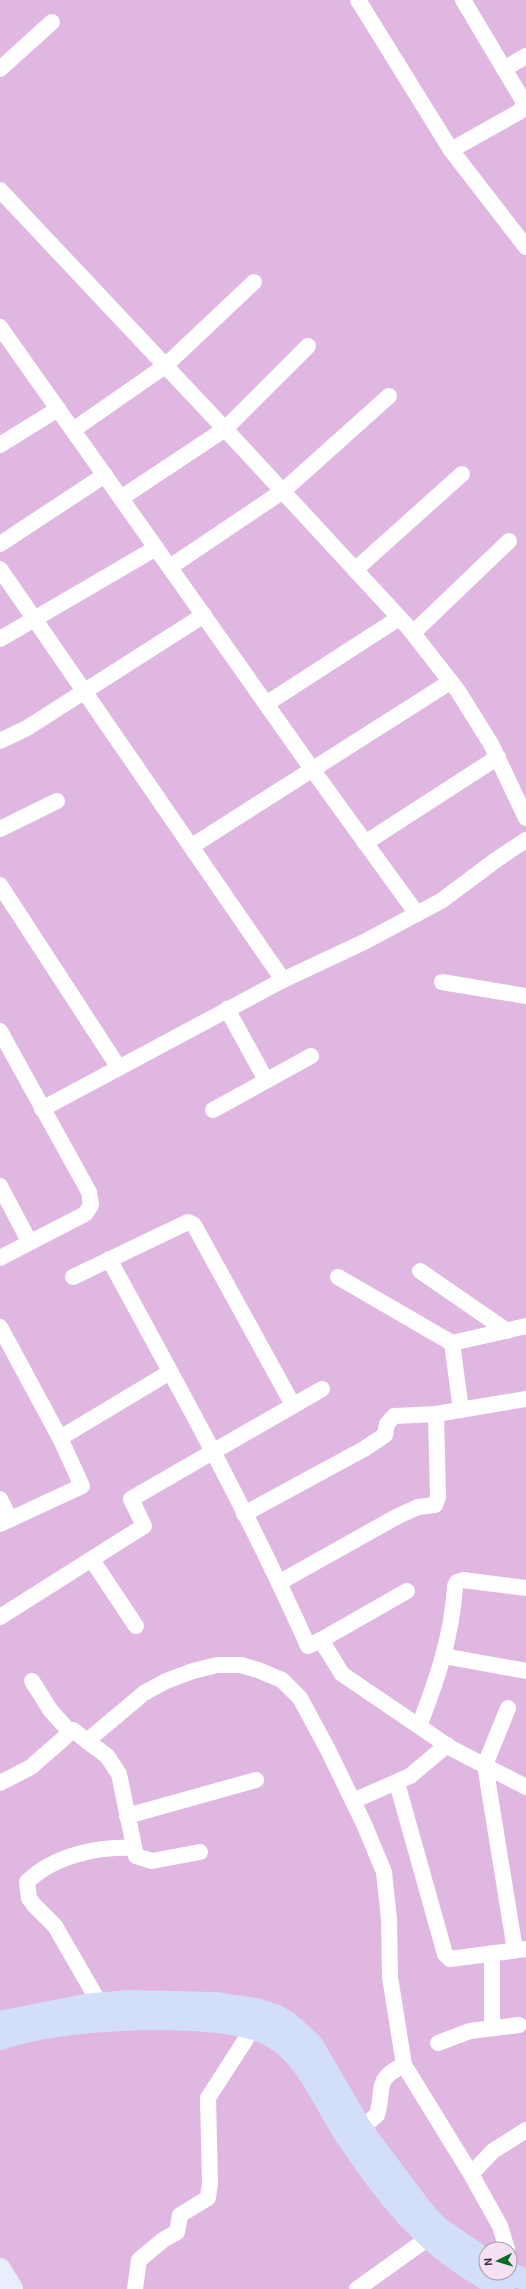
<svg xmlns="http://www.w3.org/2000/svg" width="526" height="2289" viewBox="0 0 526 2289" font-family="'Exo 2',sans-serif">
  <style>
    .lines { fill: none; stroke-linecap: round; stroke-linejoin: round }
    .street { stroke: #fff; stroke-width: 16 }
    .secondary { stroke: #e9eefc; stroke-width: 22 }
    .primary { stroke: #d3def8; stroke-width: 22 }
  </style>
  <rect width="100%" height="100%" fill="#e0b7e0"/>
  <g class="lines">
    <g class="street">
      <polyline points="358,0 451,150 526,247"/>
      <polyline points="0,69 52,22"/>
      <polyline points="504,69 526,56"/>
      <polyline points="451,150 519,112 525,104 463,0"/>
      <polyline points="0,190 239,444 408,627 458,691 491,744 526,818"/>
      <polyline points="0,327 312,769 417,914"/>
      <polyline points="73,430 165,366 254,282"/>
      <polyline points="0,445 58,409"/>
      <polyline points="121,498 225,429 308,346"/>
      <polyline points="0,544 105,475"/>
      <polyline points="170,567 283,491 389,396"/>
      <polyline points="0,569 283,980"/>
      <polyline points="355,570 462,474"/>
      <polyline points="413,633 509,541"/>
      <polyline points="0,639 156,548"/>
      <polyline points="266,704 399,618"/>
      <polyline points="0,741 27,728 204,615"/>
      <polyline points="0,829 57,801"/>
      <polyline points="365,843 498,757"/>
      <polyline points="192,846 450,682"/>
      <polyline points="0,885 119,1068"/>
      <polyline points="442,982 526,996"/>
      <polyline points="227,1009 266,1080"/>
      <polyline points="0,1031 89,1192 91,1205 85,1214 0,1258"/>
      <polyline points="42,1109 283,980 364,942 441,901 496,860 526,840"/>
      <polyline points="213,1110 311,1056"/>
      <polyline points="0,1186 29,1241"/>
      <path d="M109,1259C178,1386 249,1513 308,1646L321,1640L342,1674L451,1748L526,1787"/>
      <polyline points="420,1271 507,1331"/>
      <polyline points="73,1277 188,1222 194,1225 293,1405"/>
      <polyline points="338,1277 452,1343 461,1410"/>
      <polyline points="0,1327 60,1438"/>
      <polyline points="452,1343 526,1326"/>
      <polyline points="0,1499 10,1519"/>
      <polyline points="244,1514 364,1449 385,1435 387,1424 394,1416 436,1414 526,1399"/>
      <polyline points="0,1524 82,1486 60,1438 170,1372"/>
      <polyline points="92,1560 136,1626"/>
      <polyline points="280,1582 398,1516 418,1507 435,1505 438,1497 436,1414"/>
      <polyline points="0,1617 144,1526 131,1499 322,1389"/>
      <polyline points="321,1640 407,1591"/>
      <polyline points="444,1656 526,1671"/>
      <polyline points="32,1681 51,1711 70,1732"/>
      <polyline points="508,1708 485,1765 515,1950"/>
      <path d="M419,1726C437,1680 452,1636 455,1586L457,1582L463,1580L526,1588"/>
      <polyline points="87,1741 107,1756 119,1774 136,1856 152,1861 200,1852"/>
      <polyline points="0,1783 31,1767 73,1730 87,1741 144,1693 166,1681 193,1671 217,1665 241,1665 258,1670 282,1680 300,1698 328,1750 364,1824 384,1872 389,1919 390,1977 404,2065 471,2174"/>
      <polyline points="397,1783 445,1954 450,1959 526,1949"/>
      <polyline points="353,1801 410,1776 447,1745"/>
      <polyline points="127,1816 256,1780"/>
      <polyline points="492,1953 492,2027"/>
      <path d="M100,2004L55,1926L34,1905L29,1898L27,1882C53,1856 98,1846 133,1848"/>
      <polyline points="438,2043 470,2031 519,2025"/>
      <path d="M361,2128L377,2115C385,2087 373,2080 404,2065"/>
      <polyline points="507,2249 500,2226 471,2174 493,2151 526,2130"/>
      <polyline points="135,2289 139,2260 163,2240 177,2232 180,2215 208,2198 210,2183 208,2098 253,2028"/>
      <polyline points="357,2289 427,2239"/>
    </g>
    <polyline class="secondary" points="0,2269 12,2289"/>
    <g class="primary">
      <polyline points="0,2022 85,2005 128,2001 215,2003 256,2009 275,2015 289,2023 312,2044 361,2128 423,2211 438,2227 486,2260"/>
      <path d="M0,2039C45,2024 102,2020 149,2019C181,2019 241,2020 269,2035C308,2055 324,2105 348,2139C392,2205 432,2253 504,2289"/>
      <polyline points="510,2273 526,2280"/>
    </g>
  </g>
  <g transform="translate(498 2261) rotate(265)"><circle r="19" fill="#f5e0f4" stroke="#ab98aa"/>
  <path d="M0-3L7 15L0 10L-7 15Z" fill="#006e1f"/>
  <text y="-6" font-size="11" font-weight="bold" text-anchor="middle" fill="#3c2c3c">N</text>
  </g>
</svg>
